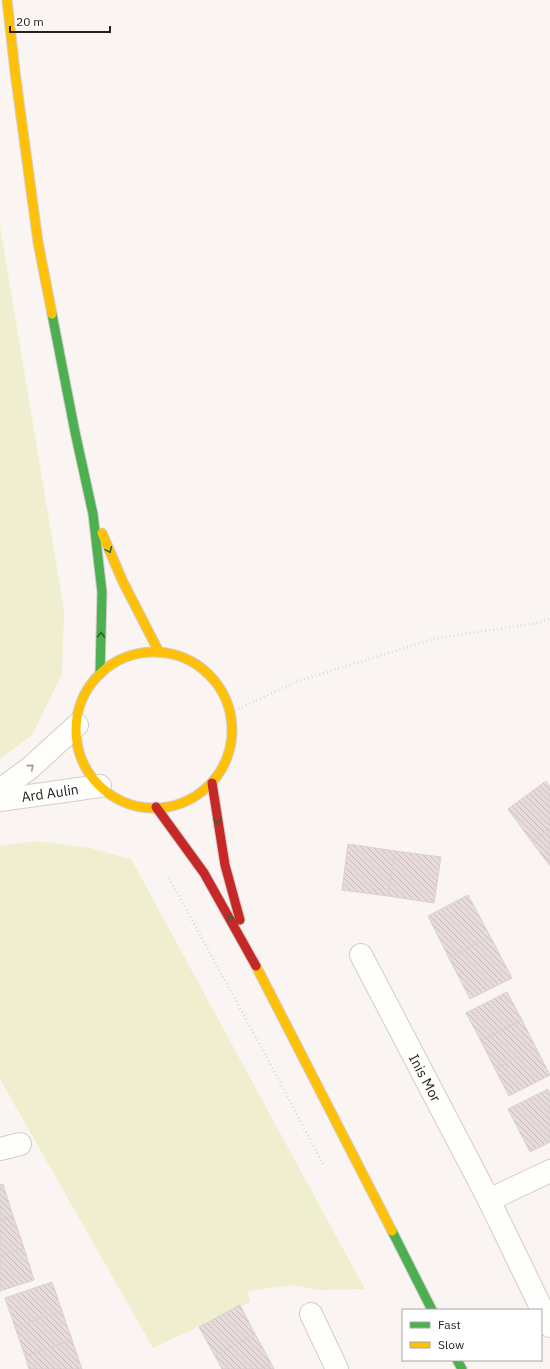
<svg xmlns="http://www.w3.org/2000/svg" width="550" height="1369" viewBox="0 0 550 1369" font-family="'IBM Plex Sans',sans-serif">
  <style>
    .green { fill: #efeece }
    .building { fill: url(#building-back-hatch); stroke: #d9d1d0 }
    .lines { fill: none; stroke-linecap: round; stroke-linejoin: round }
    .street-casing { stroke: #d3cdc9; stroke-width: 24 }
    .fast-casing { stroke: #d3cdc9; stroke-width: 11 }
    .slow-casing { stroke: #d3cdc9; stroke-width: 11 }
    .jam-casing { stroke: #d3cdc9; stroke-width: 11 }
    .path { stroke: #dbdad9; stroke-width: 2.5; stroke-dasharray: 1 3; stroke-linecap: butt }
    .street { stroke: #fefefd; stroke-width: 22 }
    .fast { stroke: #4caf50; stroke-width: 9 }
    .slow { stroke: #ffc107; stroke-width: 9 }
    .jam { stroke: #c62828; stroke-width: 9 }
    .oneway { stroke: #396033 }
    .oneway2 { stroke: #9e9a98 }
    .labels { text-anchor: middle; stroke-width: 4; stroke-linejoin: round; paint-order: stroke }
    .street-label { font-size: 14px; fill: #29201c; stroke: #fff }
  </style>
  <defs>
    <pattern id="building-back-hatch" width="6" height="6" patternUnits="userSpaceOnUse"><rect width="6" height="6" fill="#e8dcdb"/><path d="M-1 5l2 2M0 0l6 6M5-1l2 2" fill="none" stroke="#c7bcbb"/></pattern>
  </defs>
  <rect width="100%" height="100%" fill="#faf5f2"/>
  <g class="green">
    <polygon points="0,226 64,610 62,674 32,735 0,759"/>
    <polygon points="36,841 90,848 131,859 365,1289 321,1290 292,1285 248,1291 250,1302 153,1348 0,1079 0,846"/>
  </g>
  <g class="building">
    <polygon points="546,781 550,787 550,828 532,842 508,809"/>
    <polygon points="550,828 550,866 532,842"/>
    <polygon points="348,844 395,851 388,896 342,890"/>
    <polygon points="395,851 441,857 434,903 388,896"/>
    <polygon points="468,895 490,936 449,958 428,916"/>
    <polygon points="490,936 512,978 470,999 449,958"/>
    <polygon points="507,992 522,1020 481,1041 466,1013"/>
    <polygon points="522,1020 536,1048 495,1069 481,1041"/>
    <polygon points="536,1048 550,1075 509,1096 495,1069"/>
    <polygon points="548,1089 550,1093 550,1142 530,1152 508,1109"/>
    <polygon points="3,1184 13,1216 0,1220 0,1185"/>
    <polygon points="13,1216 24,1248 0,1256 0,1220"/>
    <polygon points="24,1248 34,1280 0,1291 0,1256"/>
    <polygon points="52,1282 62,1311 15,1327 5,1298"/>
    <polygon points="240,1305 255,1334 215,1356 199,1327"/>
    <polygon points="62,1311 72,1340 25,1356 15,1327"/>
    <polygon points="255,1334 271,1363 260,1369 222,1369 215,1356"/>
    <polygon points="72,1340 82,1369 29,1369 25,1356"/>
    <polygon points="271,1363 274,1369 260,1369"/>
  </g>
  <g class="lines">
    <defs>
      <g id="street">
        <polyline points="0,790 30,768 77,725"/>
        <polyline points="0,800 100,786"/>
        <polyline points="361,955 489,1200 550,1326"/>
        <polyline points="0,1149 20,1144"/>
        <polyline points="489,1200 550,1171"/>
        <polyline points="311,1314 337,1369"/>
      </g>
      <g id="fast">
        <polyline points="52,314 75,432 93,514 102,592 100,674"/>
        <polyline points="392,1231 432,1310"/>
        <polyline points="457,1360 462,1369"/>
      </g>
      <g id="slow">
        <polyline points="7,0 15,72 38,242 52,314"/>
        <polyline points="102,533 123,582 159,652"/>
        <circle cx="154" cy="730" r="78"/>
        <polyline points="256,966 392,1231"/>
      </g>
      <g id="jam">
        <polyline points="212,783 225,865 240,920"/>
        <polyline points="156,807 204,873 256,966"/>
      </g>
    </defs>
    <use href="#street" class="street-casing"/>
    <use href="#fast" class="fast-casing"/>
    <use href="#slow" class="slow-casing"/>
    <use href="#jam" class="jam-casing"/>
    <g class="path">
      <polyline points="231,712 298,681 437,638 538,623 550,619"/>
      <polyline points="169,878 265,1054 324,1166"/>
    </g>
    <use href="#street" class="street"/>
    <use href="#fast" class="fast"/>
    <use href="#slow" class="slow"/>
    <use href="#jam" class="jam"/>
  </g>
  <defs><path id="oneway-chevron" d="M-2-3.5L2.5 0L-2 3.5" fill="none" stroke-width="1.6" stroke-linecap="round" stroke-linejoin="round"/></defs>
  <g class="oneway">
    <use href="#oneway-chevron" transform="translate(109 550) rotate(66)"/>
    <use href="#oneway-chevron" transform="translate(101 635) rotate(-89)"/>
    <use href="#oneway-chevron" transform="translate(218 821) rotate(81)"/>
    <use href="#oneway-chevron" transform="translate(230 918) rotate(-120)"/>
  </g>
  <use class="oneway2" href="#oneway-chevron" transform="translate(31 767) rotate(-40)"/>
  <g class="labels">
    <g class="street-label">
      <text transform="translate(50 793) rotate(-8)" y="5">Ard Aulin</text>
      <text transform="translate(425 1078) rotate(62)" y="5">Inis Mor</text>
    </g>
  </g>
  <rect x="402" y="1309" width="140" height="52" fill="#ffffff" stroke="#a9a6a4"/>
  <rect x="410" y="1322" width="20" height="6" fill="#4caf50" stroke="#a9a6a4"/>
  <text x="438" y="1329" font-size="12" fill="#29201c">Fast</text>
  <rect x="410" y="1342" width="20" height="6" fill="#ffc107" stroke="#a9a6a4"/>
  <text x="438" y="1349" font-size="12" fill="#29201c">Slow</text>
  <path d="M10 26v6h100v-6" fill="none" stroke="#29201c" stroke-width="2"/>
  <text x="16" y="26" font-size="12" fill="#29201c" stroke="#ffffff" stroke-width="3" paint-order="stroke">20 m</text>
</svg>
